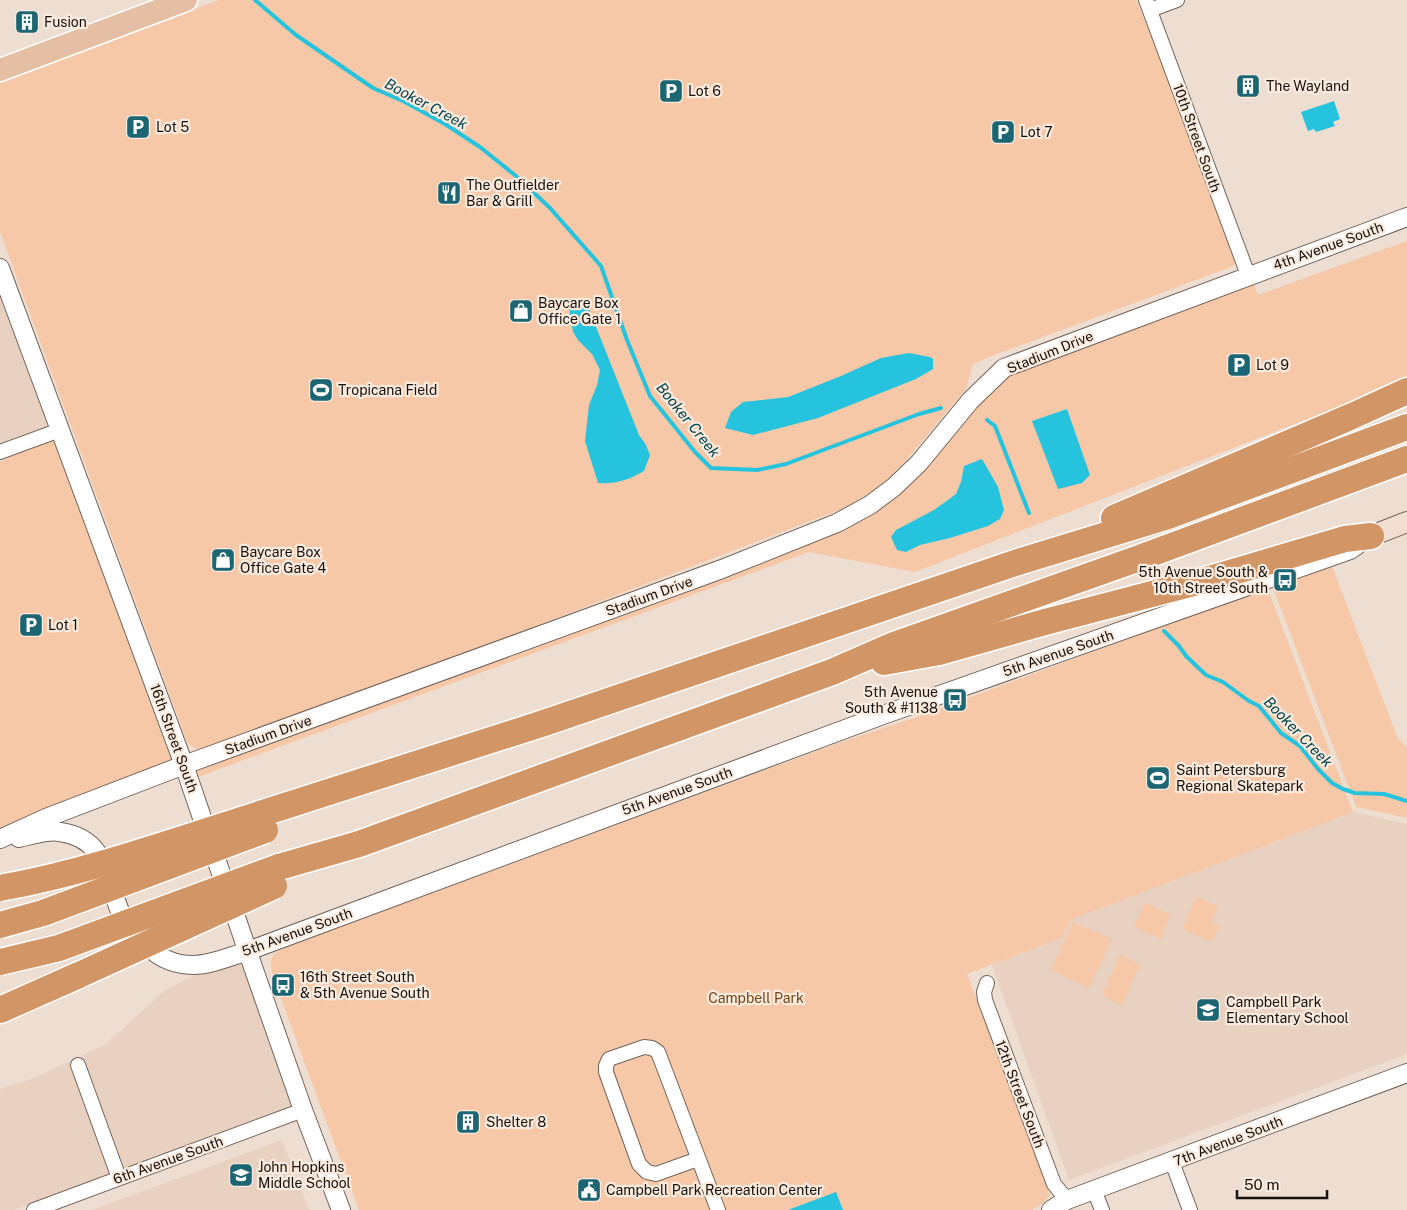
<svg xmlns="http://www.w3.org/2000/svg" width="1407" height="1210" viewBox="0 0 1407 1210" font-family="'Public Sans',sans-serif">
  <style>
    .built { fill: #e8d1c0 }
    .green { fill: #f6c8a7; fill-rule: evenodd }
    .water { fill: #25c3dd }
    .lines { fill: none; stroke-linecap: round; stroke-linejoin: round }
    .stream { stroke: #25c3dd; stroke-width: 4 }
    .minor-casing { stroke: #73645a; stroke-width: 16 }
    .tertiary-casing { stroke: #73645a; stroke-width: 20 }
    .secondary-casing { stroke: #73645a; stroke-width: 22 }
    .primary-casing { stroke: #fff; stroke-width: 25 }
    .motorway-casing { stroke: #fff; stroke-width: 29 }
    .minor { stroke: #fff; stroke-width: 14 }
    .tertiary { stroke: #fff; stroke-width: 18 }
    .secondary { stroke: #f2dfd1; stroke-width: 20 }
    .primary { stroke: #e4bfa3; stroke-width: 22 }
    .motorway { stroke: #d29565; stroke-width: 26 }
    .motorway-bridge-casing { stroke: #fff; stroke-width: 29; stroke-linecap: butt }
    .motorway-bridge { stroke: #d29565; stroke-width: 26 }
    .labels { text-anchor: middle; stroke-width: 4.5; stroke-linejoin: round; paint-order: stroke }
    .poi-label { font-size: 14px; fill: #16100c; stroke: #fbebde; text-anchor: start }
    .street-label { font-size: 14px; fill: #16100c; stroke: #fbebde }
    .park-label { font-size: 14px; fill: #784414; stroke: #fbebde }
    .water-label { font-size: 15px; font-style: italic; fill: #00444e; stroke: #fbebde }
  </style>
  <rect width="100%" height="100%" fill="#eeddd1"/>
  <g class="built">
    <polygon points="0,285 52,425 0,444"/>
    <polygon points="1353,812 1407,824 1407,1054 1069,1180 992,965 1062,938 1070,920"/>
    <polygon points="244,959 295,1106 123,1169 81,1056 106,1044 165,990 206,970"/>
    <polygon points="70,1061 111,1173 14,1210 0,1210 0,1089 34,1078"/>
    <polygon points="282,1140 309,1210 92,1210"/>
  </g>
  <g class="green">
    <path d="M219,0H1136L1164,66L1231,249L1235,263L1231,267L997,354L973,364L966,389L901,466L887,480L862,498L842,509L457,656L202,750C195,749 192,747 187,742L0,232V81Z"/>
    <path d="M1407,241V380L915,572L809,552L195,778L192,770L840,529L1008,374L1253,281L1258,295ZM1067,409L1077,438L1032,421ZM964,466L988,526L950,538L920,545L906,552L934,510L956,494L961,482Z"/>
    <polygon points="57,438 176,761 0,831 0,462 27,449"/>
    <polygon points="1331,564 1398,739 1407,747 1407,818 1356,807 1272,585"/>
    <path d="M1267,587L1353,812L1070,920L1062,938L967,974L1050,1195L1043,1203L1032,1210H359L273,977C269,959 269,956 286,947L836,744L914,718Z"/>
    <polygon points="1196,897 1218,906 1211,922 1219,925 1212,942 1182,929"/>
    <polygon points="1145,903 1171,915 1161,939 1134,927"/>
    <polygon points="1073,922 1112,939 1089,988 1051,970"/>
    <polygon points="1120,955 1140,964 1122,1006 1105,997 1103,993"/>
  </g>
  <g class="water">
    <polygon points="1334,101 1340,119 1333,122 1335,126 1316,132 1314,129 1308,131 1301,112"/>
    <path d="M577,301L587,304L639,435L646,445L650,455L644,471C629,480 616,484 598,483L585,441L589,405L597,385L600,370L592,354L578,340L573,332L569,307Z"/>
    <polygon points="909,353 930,357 933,359 933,369 916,379 818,418 753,435 725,428 731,412 743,402 788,397 841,376 881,358"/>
    <polygon points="1067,409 1090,475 1082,483 1058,489 1032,421"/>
    <polygon points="982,459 998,487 1004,510 1000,519 988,526 950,538 920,545 906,552 897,550 891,537 896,530 934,510 956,494 961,482 964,466"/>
    <polygon points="836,1192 843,1210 788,1210"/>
  </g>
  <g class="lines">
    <g class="stream">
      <polyline points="255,0 296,35 373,88 403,101 445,124 480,147 516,176 550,208 601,266 627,340 650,396 695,452 711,468 757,470 786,464 919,414 941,408"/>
      <polyline points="987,420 995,426 1029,513"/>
      <polyline points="1164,631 1179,646 1186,656 1206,675 1223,682 1249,701 1259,706 1281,733 1300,746 1318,769 1332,783 1343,789 1355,793 1384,794 1407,801"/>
    </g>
    <defs>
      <g id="minor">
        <polyline points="1146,0 1248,275"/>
        <polyline points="1150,10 1177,0"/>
        <polyline points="0,452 60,430"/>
        <polyline points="987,983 984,992 985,1000 1054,1184 1067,1200"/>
        <polyline points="78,1065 119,1178"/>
        <polyline points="698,1159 656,1174 647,1172 639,1164 606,1072 606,1066 609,1059 644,1047 652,1048 658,1052 718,1210"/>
        <polyline points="1172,1162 1190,1210"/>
        <polyline points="1094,1190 1102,1210"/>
        <polyline points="34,1210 303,1110"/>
      </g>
      <g id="tertiary">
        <polyline points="0,268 184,765 253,967 303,1110 341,1210"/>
        <path d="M19,838C32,835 47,830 60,832C110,839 105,882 123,918C129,930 138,939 148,947C161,959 175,965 193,965C211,965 231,956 248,951L883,715L1350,550L1356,546"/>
        <polyline points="0,839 46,818 184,765 722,569 837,523 870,505 894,487 919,463 970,401 1004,368 1407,217"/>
        <polyline points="1051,1210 1067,1200 1407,1073"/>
      </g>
      <polyline id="secondary" points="1371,536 1407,522"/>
      <polyline id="primary" points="0,70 186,0"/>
      <g id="motorway">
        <polyline points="1114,518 1350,417 1407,391"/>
        <polyline points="884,662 939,652 1045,622 1213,578 1345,539 1371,536"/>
        <polyline points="260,814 544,723 1015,563 1168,516 1407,427"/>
        <polyline points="279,867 359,844 832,672 894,645 1134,560 1407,459"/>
        <polyline points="0,1010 79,975"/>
      </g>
    </defs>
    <use href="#minor" class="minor-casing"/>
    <use href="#tertiary" class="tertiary-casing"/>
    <use href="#secondary" class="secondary-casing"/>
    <use href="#primary" class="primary-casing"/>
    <use href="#motorway" class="motorway-casing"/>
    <use href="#minor" class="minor"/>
    <use href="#tertiary" class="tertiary"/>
    <use href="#secondary" class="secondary"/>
    <use href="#primary" class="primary"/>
    <use href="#motorway" class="motorway"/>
    <defs>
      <g id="motorway-bridge">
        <path d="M0,888C89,872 174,841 260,814"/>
        <polyline points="0,925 43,913 265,830"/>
        <polyline points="0,962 59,948 279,867"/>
        <polyline points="79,975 274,886"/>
      </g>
    </defs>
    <use href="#motorway-bridge" class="motorway-bridge-casing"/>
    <use href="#motorway-bridge" class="motorway-bridge"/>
  </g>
  <defs>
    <symbol id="building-square" viewBox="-11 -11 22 22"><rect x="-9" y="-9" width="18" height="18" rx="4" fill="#1c6572" stroke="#fbebde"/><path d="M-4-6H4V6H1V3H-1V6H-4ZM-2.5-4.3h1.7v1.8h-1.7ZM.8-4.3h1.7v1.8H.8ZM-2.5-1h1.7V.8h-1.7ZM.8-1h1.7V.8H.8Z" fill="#fff"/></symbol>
    <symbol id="parking-square" viewBox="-11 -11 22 22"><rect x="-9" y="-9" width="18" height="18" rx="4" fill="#1c6572" stroke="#fbebde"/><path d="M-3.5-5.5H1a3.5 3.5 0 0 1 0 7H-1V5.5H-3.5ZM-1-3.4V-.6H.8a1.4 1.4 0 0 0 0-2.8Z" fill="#fff"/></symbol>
    <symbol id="restaurant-square" viewBox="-11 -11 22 22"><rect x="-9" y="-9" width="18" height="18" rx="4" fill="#1c6572" stroke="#fbebde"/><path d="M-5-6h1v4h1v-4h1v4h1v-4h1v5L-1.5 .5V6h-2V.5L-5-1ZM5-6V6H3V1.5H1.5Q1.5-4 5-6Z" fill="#fff"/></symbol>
    <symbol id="shop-square" viewBox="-11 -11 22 22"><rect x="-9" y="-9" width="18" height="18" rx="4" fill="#1c6572" stroke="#fbebde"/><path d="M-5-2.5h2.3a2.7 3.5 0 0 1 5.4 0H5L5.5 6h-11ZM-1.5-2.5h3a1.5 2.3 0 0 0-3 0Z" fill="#fff"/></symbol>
    <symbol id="stadium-square" viewBox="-11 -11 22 22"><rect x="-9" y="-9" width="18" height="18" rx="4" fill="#1c6572" stroke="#fbebde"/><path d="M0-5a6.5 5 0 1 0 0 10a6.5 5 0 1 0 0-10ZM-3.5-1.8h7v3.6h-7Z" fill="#fff"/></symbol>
    <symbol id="bus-square" viewBox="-11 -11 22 22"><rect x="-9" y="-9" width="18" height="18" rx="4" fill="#1c6572" stroke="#fbebde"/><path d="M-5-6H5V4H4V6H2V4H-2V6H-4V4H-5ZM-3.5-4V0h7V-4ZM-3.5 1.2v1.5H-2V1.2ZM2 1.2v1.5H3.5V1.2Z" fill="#fff"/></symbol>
    <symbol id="school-square" viewBox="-11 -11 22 22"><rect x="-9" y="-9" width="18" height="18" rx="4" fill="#1c6572" stroke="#fbebde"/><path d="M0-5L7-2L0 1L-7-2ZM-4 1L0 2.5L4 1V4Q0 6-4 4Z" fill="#fff"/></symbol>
    <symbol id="civic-square" viewBox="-11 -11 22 22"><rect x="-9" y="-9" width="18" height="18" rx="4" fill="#1c6572" stroke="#fbebde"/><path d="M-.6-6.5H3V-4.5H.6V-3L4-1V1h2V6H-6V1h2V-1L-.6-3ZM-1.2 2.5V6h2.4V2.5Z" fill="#fff"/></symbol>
  </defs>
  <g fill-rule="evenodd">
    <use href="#building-square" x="13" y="8" width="28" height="28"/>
    <use href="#building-square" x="1234" y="72" width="28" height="28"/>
    <use href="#parking-square" x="657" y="77" width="28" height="28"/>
    <use href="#parking-square" x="124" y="113" width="28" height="28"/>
    <use href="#parking-square" x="989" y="118" width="28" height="28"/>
    <use href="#restaurant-square" x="435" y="179" width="28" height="28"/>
    <use href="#shop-square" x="507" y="297" width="28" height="28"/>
    <use href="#parking-square" x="1225" y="351" width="28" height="28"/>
    <use href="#stadium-square" x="307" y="376" width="28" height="28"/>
    <use href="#shop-square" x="209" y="546" width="28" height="28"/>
    <use href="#bus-square" x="1271" y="566" width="28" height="28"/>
    <use href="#parking-square" x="17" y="611" width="28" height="28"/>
    <use href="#bus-square" x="941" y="686" width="28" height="28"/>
    <use href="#stadium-square" x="1144" y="764" width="28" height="28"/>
    <use href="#bus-square" x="269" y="971" width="28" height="28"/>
    <use href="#school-square" x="1194" y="996" width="28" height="28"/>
    <use href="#building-square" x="454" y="1108" width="28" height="28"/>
    <use href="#school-square" x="227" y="1161" width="28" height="28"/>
    <use href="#civic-square" x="575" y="1176" width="28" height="28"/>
  </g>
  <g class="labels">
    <g class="poi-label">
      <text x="44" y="27">Fusion</text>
      <text x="1266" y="91">The Wayland</text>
      <text x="688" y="96">Lot 6</text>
      <text x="156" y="132">Lot 5</text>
      <text x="1020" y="137">Lot 7</text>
      <text x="466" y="190">The Outfielder<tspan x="466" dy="16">Bar &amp; Grill</tspan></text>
      <text x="538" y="308">Baycare Box<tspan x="538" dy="16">Office Gate 1</tspan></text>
      <text x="1256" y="370">Lot 9</text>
      <text x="338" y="395">Tropicana Field</text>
      <text x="240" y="557">Baycare Box<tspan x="240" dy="16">Office Gate 4</tspan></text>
      <text x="1268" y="577" text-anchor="end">5th Avenue South &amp;<tspan x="1268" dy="16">10th Street South</tspan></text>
      <text x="48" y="630">Lot 1</text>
      <text x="938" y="697" text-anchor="end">5th Avenue<tspan x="938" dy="16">South &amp; #1138</tspan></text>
      <text x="1176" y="775">Saint Petersburg<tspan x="1176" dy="16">Regional Skatepark</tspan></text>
      <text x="300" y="982">16th Street South<tspan x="300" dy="16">&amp; 5th Avenue South</tspan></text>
      <text x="1226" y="1007">Campbell Park<tspan x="1226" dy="16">Elementary School</tspan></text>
      <text x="486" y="1127">Shelter 8</text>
      <text x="258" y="1172">John Hopkins<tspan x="258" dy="16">Middle School</tspan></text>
      <text x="606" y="1195">Campbell Park Recreation Center</text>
    </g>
    <g class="street-label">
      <text transform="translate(1197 138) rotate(70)" y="5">10th Street South</text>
      <text transform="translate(1328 246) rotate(-20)" y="5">4th Avenue South</text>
      <text transform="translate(1050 352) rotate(-22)" y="5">Stadium Drive</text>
      <text transform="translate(649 596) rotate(-20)" y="5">Stadium Drive</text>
      <text transform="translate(1058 653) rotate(-19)" y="5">5th Avenue South</text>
      <text transform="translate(268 735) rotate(-20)" y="5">Stadium Drive</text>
      <text transform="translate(174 738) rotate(70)" y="5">16th Street South</text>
      <text transform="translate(677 791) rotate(-20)" y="5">5th Avenue South</text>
      <text transform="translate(297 932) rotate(-20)" y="5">5th Avenue South</text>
      <text transform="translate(1020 1094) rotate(69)" y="5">12th Street South</text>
      <text transform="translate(1228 1141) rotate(-21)" y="5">7th Avenue South</text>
      <text transform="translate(168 1160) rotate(-20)" y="5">6th Avenue South</text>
    </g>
    <g class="park-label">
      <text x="756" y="1003">Campbell Park</text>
    </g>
    <g class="water-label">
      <text transform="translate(426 104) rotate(28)" y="5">Booker Creek</text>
      <text transform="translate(688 420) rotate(51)" y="5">Booker Creek</text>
      <text transform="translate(1298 732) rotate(46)" y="5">Booker Creek</text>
    </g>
  </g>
  <path d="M1237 1190v8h90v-8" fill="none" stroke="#16100c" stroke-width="2.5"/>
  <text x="1244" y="1190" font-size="15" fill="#16100c" stroke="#fbebde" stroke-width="4" paint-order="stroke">50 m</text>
</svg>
